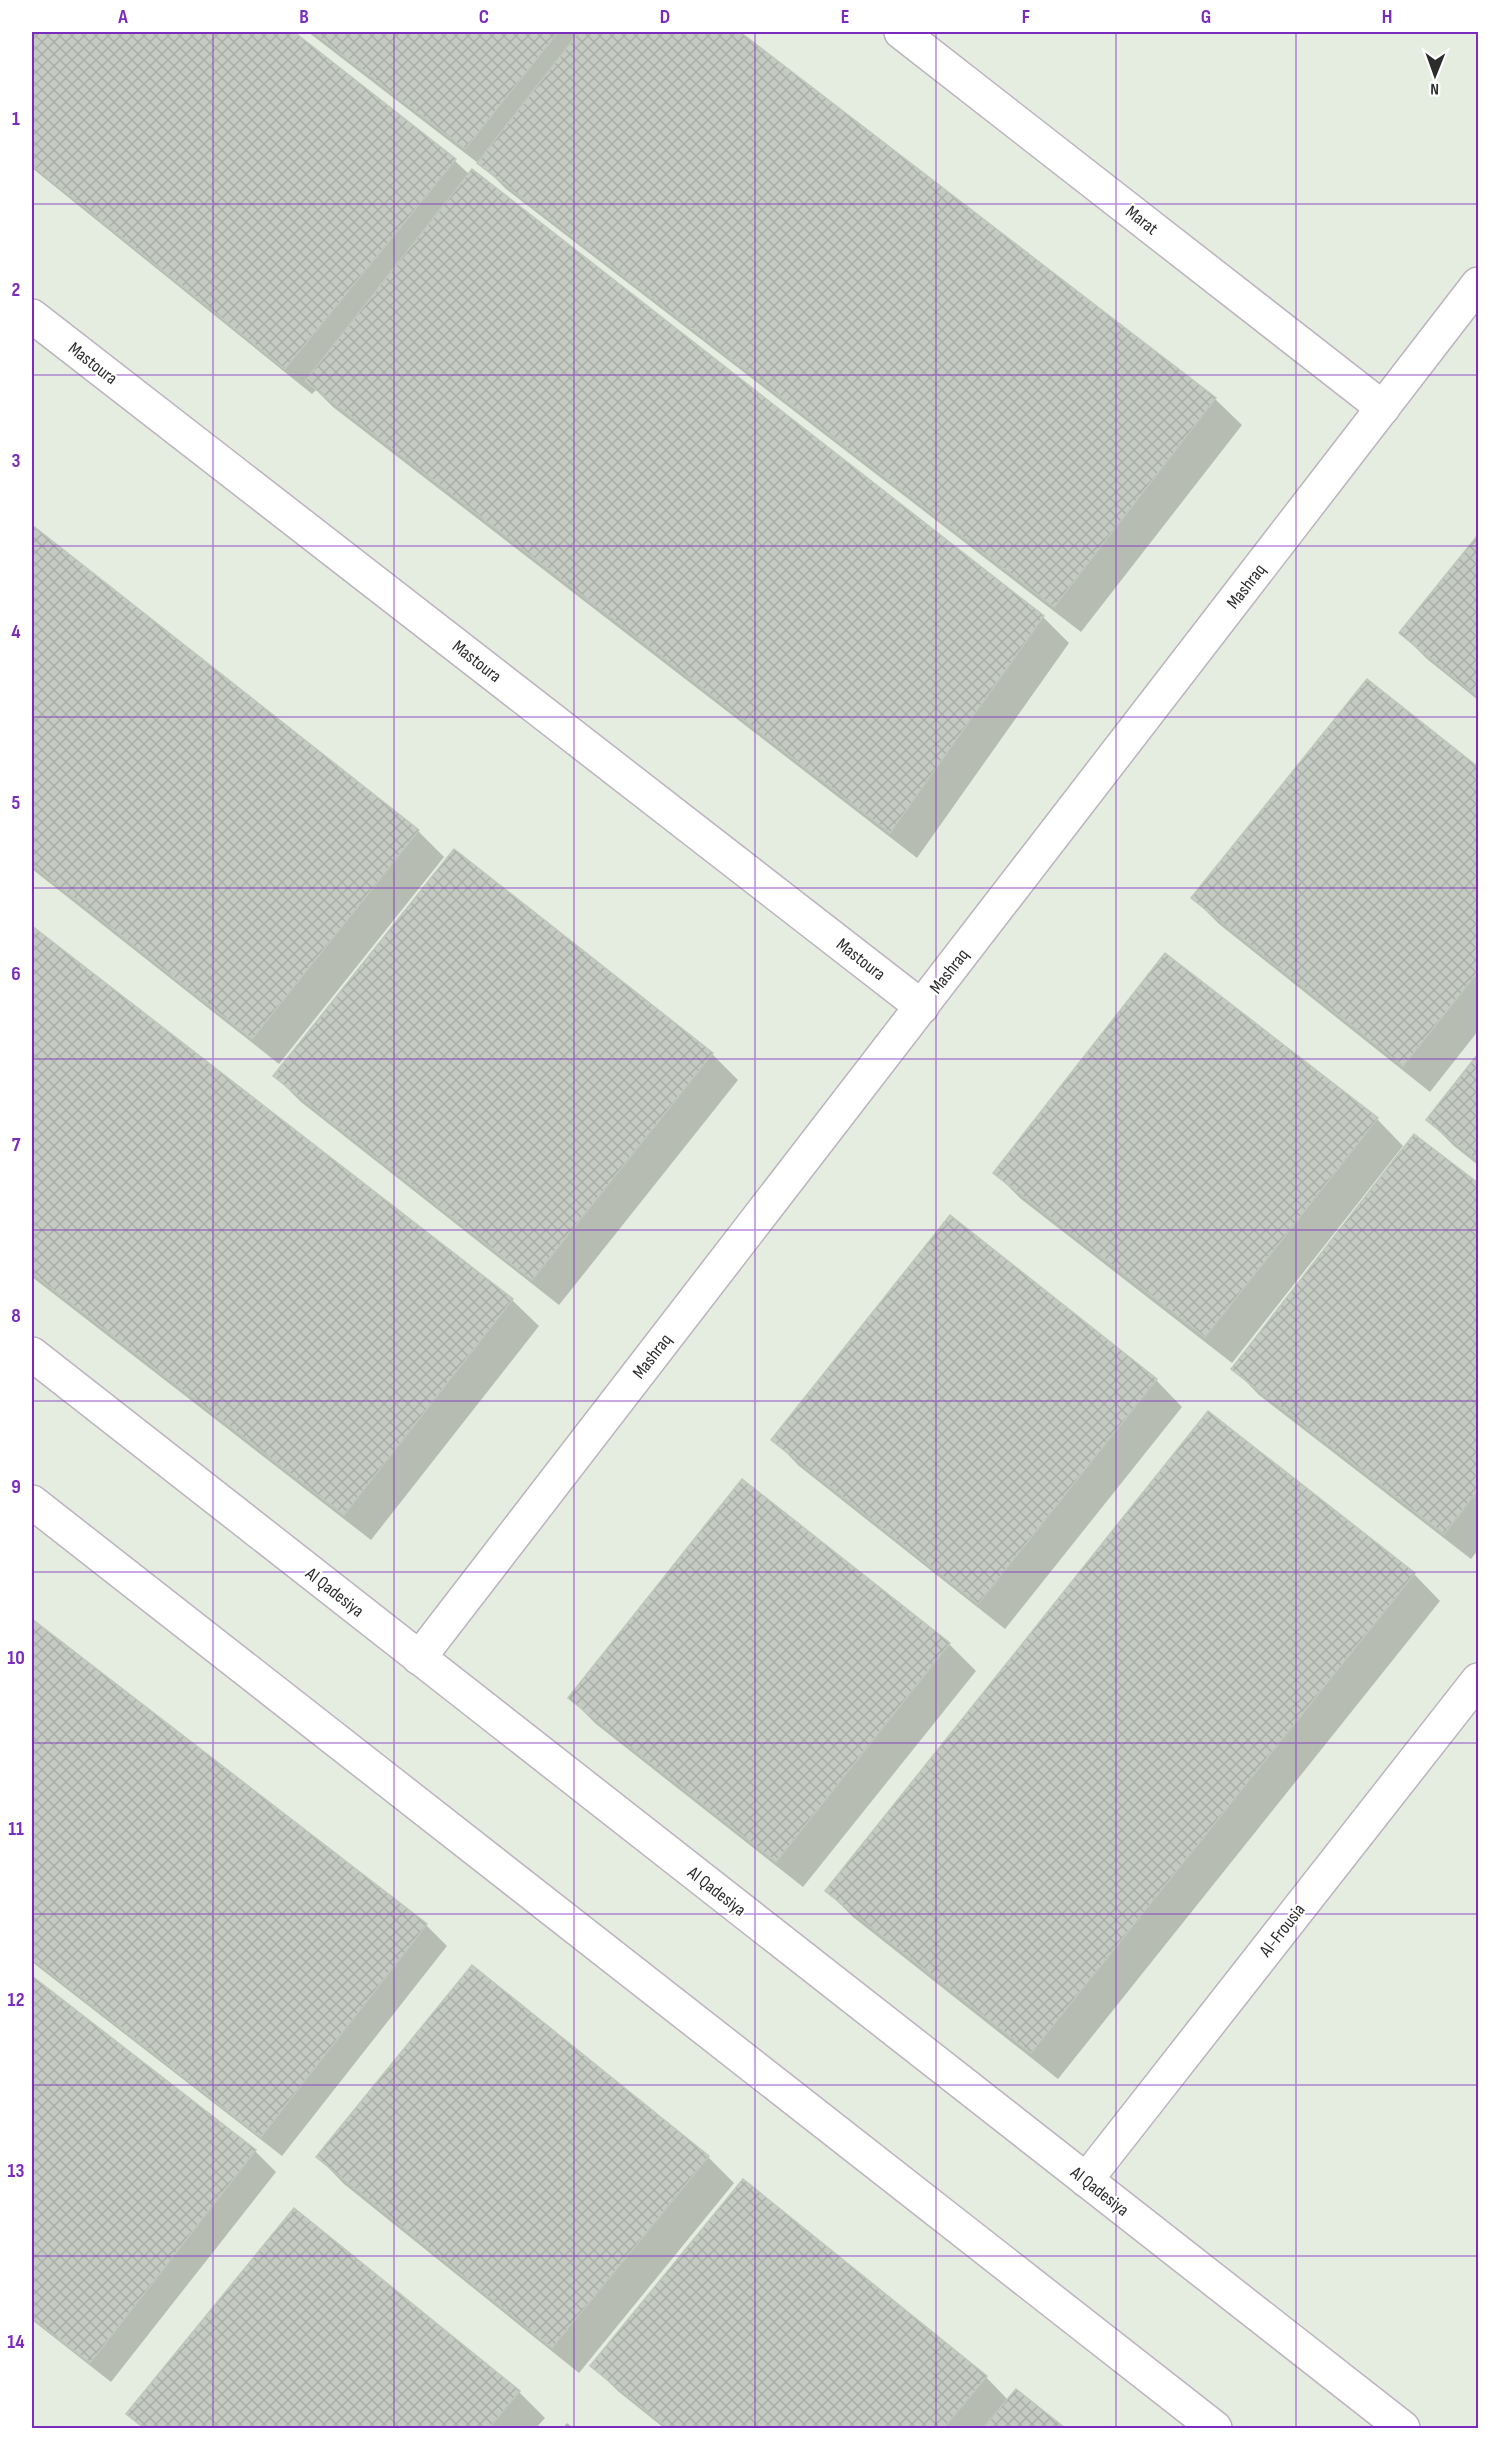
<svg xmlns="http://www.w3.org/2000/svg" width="1510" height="2460" viewBox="0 0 1510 2460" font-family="'Sofia Sans Condensed',sans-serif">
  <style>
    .shadow { fill: #0003 }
    .building { fill: url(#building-cross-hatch); stroke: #bec7ba; stroke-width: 1.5 }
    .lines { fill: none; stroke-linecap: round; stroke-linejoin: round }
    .street-casing { stroke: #bcb3be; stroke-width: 36 }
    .street { stroke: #fff; stroke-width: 33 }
    .grid { fill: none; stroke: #7b2cbf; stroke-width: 1.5; stroke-opacity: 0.55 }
    .labels { text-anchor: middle; stroke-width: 4.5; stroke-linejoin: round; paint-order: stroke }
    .street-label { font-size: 18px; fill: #2c2c2c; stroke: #fff }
    .neatline { fill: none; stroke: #7b2cbf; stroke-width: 2 }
    .grid-label { font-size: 20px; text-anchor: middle; font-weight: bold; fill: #7b2cbf }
  </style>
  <defs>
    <pattern id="building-cross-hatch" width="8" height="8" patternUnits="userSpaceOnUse" patternTransform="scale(1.5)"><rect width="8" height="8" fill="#c5cbc2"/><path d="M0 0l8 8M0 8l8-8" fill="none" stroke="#a9aea7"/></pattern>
  </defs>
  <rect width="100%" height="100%" fill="#e5ece0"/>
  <g class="shadow">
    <polygon points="32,32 292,32 455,161 469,174 1043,617 1069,643 917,858 333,407 316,390 312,394 32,168"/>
    <polygon points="308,32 738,32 1215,399 1242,425 1081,632 506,189 487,170"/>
    <polygon points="32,527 418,831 444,857 279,1064 32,869"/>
    <polygon points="1478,537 1478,700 1427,659 1401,633"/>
    <polygon points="1367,681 1478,769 1478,1031 1430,1092 1219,924 1193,898"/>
    <polygon points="32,927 512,1300 539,1326 371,1540 32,1277"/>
    <polygon points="712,1054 738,1080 559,1305 301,1102 275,1076"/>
    <polygon points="1478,1056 1478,1165 1454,1146 1428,1120"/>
    <polygon points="1377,1119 1403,1146 1232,1363 1021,1199 995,1173"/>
    <polygon points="1414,1136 1478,1185 1478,1550 1471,1559 1259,1395 1233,1368"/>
    <polygon points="1156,1380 1182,1407 1005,1629 799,1466 773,1439"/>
    <polygon points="742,1481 949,1644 976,1671 803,1887 596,1724 570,1698"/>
    <polygon points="1414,1574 1440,1601 1058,2079 853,1917 827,1891"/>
    <polygon points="32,1620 426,1925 447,1946 282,2156 32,1962"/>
    <polygon points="32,1978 255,2151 276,2172 111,2382 32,2320"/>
    <polygon points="318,2157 708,2157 734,2183 579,2373 344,2184"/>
    <polygon points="592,2366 986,2377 1008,2400 1016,2391 1063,2428 664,2428 619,2392"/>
    <polygon points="519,2392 545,2418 536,2428 143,2428 128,2414"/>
    <polygon points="567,2423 573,2428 563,2428"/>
  </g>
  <g class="building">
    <polygon points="32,32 294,32 456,159 285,369 32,165"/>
    <polygon points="313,32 558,32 465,149"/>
    <polygon points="579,32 740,32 1216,398 1054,607 477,163"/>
    <polygon points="472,169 1044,616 890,833 305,381"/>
    <polygon points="32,525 419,830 252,1039 32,865"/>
    <polygon points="1478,535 1478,697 1399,633"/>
    <polygon points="1367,679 1478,767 1478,972 1403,1066 1191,898"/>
    <polygon points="454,849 713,1053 532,1280 273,1076"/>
    <polygon points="32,926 513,1299 344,1515 32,1273"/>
    <polygon points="1165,953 1378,1118 1205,1337 993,1173"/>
    <polygon points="1478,1054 1478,1161 1426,1120"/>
    <polygon points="1414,1134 1478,1183 1478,1490 1444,1534 1231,1369"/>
    <polygon points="950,1215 1157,1379 978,1604 771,1440"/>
    <polygon points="1208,1411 1415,1573 1031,2053 825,1891"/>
    <polygon points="742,1479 950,1643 776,1862 568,1698"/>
    <polygon points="32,1619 427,1924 261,2137 32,1959"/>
    <polygon points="472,1965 709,2156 552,2348 316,2157"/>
    <polygon points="32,1976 256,2150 90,2363 32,2318"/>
    <polygon points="743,2179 987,2376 944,2428 668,2428 590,2366"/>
    <polygon points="294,2208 520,2391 489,2428 144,2428 126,2414"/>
    <polygon points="1016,2389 1065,2428 983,2428"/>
  </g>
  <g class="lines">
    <defs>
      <g id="street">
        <polyline points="901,32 1383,408"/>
        <polyline points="32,316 922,1007"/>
        <polyline points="32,1354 1403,2428"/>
        <polyline points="32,1502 1215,2428"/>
        <polyline points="419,1658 1478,284"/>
        <polyline points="1086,2180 1478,1680"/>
      </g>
    </defs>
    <use href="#street" class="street-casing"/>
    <use href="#street" class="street"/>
  </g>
  <path class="grid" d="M213,32V2428M394,32V2428M574,32V2428M755,32V2428M936,32V2428M1116,32V2428M1296,32V2428M32,204H1478M32,375H1478M32,546H1478M32,717H1478M32,888H1478M32,1059H1478M32,1230H1478M32,1401H1478M32,1572H1478M32,1743H1478M32,1914H1478M32,2085H1478M32,2256H1478"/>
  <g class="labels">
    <g class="street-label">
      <text transform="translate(1142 220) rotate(38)" y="6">Marat</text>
      <text transform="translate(93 363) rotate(38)" y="6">Mastoura</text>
      <text transform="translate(1246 586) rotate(-52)" y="6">Mashraq</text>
      <text transform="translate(477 661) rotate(38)" y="6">Mastoura</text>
      <text transform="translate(861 959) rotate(38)" y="6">Mastoura</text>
      <text transform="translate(949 971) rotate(-52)" y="6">Mashraq</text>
      <text transform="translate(652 1356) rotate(-52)" y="6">Mashraq</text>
      <text transform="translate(335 1592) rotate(38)" y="6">Al Qadesiya</text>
      <text transform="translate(717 1891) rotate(38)" y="6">Al Qadesiya</text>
      <text transform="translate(1282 1930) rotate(-52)" y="6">Al-Frousia</text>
      <text transform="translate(1100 2191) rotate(38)" y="6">Al Qadesiya</text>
    </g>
  </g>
  <rect width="1510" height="2460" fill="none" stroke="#ffffff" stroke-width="66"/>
  <g transform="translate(1435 75) rotate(181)" stroke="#ffffff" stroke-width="4.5" paint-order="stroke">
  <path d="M0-4.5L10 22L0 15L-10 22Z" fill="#2c2c2c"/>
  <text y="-9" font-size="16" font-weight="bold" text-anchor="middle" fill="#2c2c2c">N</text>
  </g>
  <rect x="33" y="33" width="1444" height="2394" class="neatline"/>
  <g class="grid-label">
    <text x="123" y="23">A</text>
    <text x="304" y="23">B</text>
    <text x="484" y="23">C</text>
    <text x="665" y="23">D</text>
    <text x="845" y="23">E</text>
    <text x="1026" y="23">F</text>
    <text x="1206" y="23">G</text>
    <text x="1387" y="23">H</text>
    <text x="16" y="125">1</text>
    <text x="16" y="296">2</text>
    <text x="16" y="467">3</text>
    <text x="16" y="638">4</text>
    <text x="16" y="809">5</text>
    <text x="16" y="980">6</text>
    <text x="16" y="1151">7</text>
    <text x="16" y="1322">8</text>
    <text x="16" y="1493">9</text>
    <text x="16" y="1664">10</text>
    <text x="16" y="1835">11</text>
    <text x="16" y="2006">12</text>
    <text x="16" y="2177">13</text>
    <text x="16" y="2348">14</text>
  </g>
</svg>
